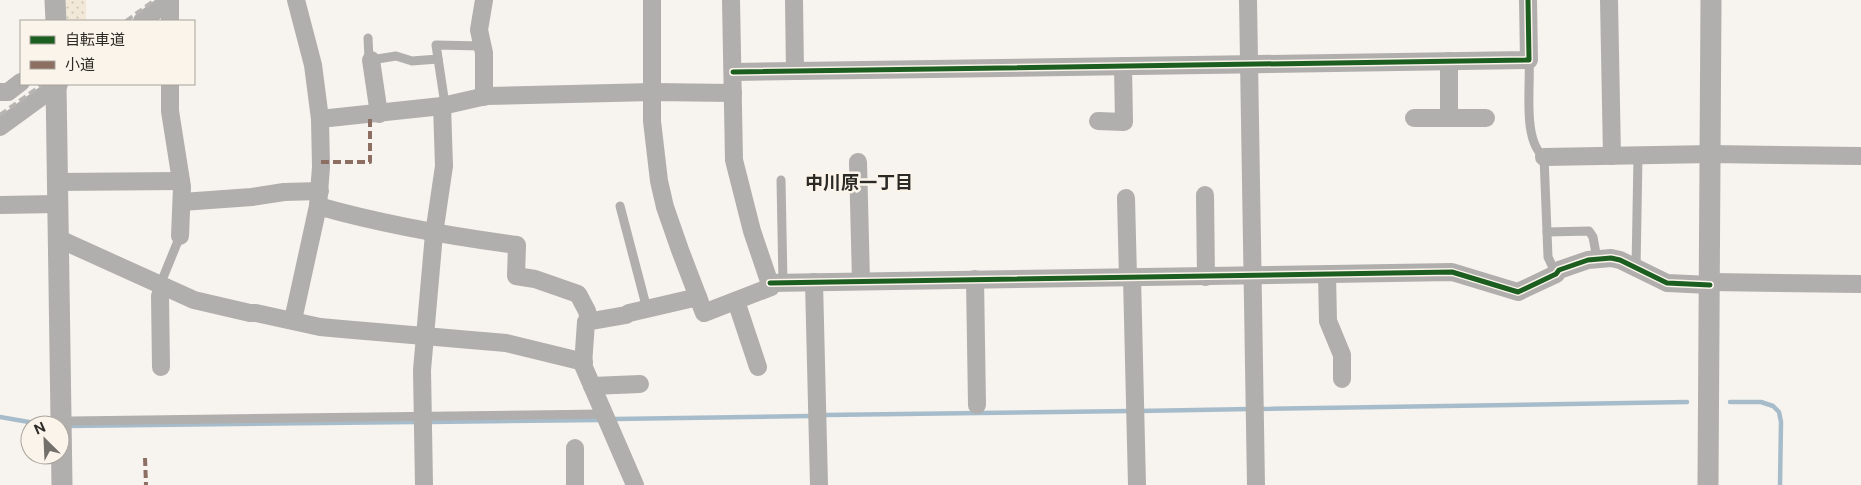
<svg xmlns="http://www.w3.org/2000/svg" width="1861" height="485" viewBox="0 0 1861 485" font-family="'Public Sans','Noto Sans JP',sans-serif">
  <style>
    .green { fill: url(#green-dots) }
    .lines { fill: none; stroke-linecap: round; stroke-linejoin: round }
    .stream { stroke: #a7bccb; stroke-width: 4.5 }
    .service { stroke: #b0afad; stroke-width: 9 }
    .minor { stroke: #b0afad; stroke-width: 18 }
    .tertiary { stroke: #b0afad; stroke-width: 21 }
    .rail { stroke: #b7b5b2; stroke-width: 4; stroke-dasharray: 8 4; stroke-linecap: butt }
    .quiet { stroke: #8d6e63; stroke-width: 4; stroke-dasharray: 8 4; stroke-linecap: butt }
    .cycleway-casing { stroke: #fbf4ea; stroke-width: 8 }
    .cycleway { stroke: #1b5e20; stroke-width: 5 }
    .labels { text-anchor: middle; stroke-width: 5; stroke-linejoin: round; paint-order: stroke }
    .neighbourhood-label { font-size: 18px; font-weight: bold; fill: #2c2a26; stroke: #fbf4ea }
  </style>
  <defs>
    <pattern id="green-dots" width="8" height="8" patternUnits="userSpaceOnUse" patternTransform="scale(1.25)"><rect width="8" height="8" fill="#f2e8d8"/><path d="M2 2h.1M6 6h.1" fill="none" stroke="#d0c7b9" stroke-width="1.8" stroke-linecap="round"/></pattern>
  </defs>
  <rect width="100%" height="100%" fill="#f7f3ee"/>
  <polygon class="green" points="62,0 86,0 86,20 62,21"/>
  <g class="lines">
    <g class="stream">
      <polyline points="1730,402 1761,402 1773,406 1779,412 1781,422 1780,485"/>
      <polyline points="1259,409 1687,402"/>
      <polyline points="1139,411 1251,409"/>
      <polyline points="825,415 1131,411"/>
      <polyline points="0,417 46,425"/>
      <polyline points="615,419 810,416"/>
      <polyline points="429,422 600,420"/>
      <polyline points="66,426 415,422"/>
    </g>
    <g class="service">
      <polyline points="368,38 369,59 371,60 396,56 412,61 438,59"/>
      <path d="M1529,60C1531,86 1522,140 1544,157L1548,257L1556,274"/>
      <polyline points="442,106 444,98 436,45 482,46"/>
      <polyline points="781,180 783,283"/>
      <polyline points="620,206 647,309"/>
      <polyline points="1547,232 1589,231 1593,237 1597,259"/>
      <polyline points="1636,269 1638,156"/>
      <polyline points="160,285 180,236"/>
      <polyline points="72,421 604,414"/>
    </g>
    <g class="minor">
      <polyline points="652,0 652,121 659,181 665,207 680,250 698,297"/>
      <polyline points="794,0 795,71"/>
      <polyline points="1248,0 1256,485"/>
      <polyline points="1609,0 1612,156"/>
      <polyline points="142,21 170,0"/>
      <polyline points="170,21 170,0"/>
      <polyline points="371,60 379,114"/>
      <polyline points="1449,61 1449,118"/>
      <polyline points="733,72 1529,60 1528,0"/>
      <polyline points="170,84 170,111 182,187 180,236"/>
      <polyline points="0,92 8,92 21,82"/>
      <polyline points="484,97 484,53 479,30 484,0"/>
      <polyline points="1414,118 1486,118"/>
      <polyline points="320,119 442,106 486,96 653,92 733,93"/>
      <polyline points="1098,121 1124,122 1123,66"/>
      <polyline points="0,127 59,84"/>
      <polyline points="1544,157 1711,154 1861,156"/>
      <polyline points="858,162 861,281"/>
      <polyline points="56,182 181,181"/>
      <polyline points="1205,195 1206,277"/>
      <polyline points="1126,198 1128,277"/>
      <polyline points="182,202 252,197 284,192 320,191"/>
      <polyline points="0,205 57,204"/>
      <path d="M318,206C385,225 448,236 517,245L516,276L535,279L578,294L587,311L589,321"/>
      <polyline points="57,238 194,300 250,313 256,313 320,327 342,329 506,343 584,362"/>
      <polyline points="1327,274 1328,321 1342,355 1342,379"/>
      <polyline points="1132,277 1137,485"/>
      <polyline points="975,279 977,405"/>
      <polyline points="814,282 819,485"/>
      <polyline points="1710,282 1861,284"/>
      <polyline points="770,283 1452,272 1518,292 1556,274 1559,270 1588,260 1611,258 1620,260 1667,283 1710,285"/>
      <polyline points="736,301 758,367"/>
      <polyline points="293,320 318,206 321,167 320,119 313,65 296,0"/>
      <polyline points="161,367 160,296 163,287"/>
      <polyline points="592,386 640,384"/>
      <polyline points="575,448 575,485"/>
      <polyline points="424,485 422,370 434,234 444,166 442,106"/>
      <polyline points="635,485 583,365 586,322 626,315 629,313 698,297 704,313 771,287 752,231 734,160 731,0"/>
    </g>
    <g class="tertiary">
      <polyline points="55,0 56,21"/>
      <polyline points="56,84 62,485"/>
      <polyline points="1708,485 1711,0"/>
    </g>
    <g class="rail">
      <polyline points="126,21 155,0"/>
      <polyline points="0,115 43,84"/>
    </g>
    <g class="quiet">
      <polyline points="321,162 370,162 370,115"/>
      <polyline points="145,458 146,485"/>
    </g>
    <defs>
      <g id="cycleway">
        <polyline points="733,72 1529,60 1528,0"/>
        <polyline points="770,283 1452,272 1518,292 1556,274 1559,270 1588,260 1611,258 1620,260 1667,283 1710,285"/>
      </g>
    </defs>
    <use href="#cycleway" class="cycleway-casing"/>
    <use href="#cycleway" class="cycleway"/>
  </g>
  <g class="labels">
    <g class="neighbourhood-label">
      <text x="859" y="189">中川原一丁目</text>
    </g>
  </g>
  <rect x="20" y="20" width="175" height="65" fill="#fbf4ea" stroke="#a8a39c"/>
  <rect x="30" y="36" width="25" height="8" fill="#1b5e20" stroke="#a8a39c"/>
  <text x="65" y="45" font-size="15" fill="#2c2a26">自転車道</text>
  <rect x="30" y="61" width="25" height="8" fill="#8d6e63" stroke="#a8a39c"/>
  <text x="65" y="70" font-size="15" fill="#2c2a26">小道</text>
  <g transform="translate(45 440) rotate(336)"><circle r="24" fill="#fbf4ea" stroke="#a8a39c"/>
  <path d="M0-4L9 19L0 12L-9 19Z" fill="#73706c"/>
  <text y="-8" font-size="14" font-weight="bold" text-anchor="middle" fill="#2c2a26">N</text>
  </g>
</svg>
